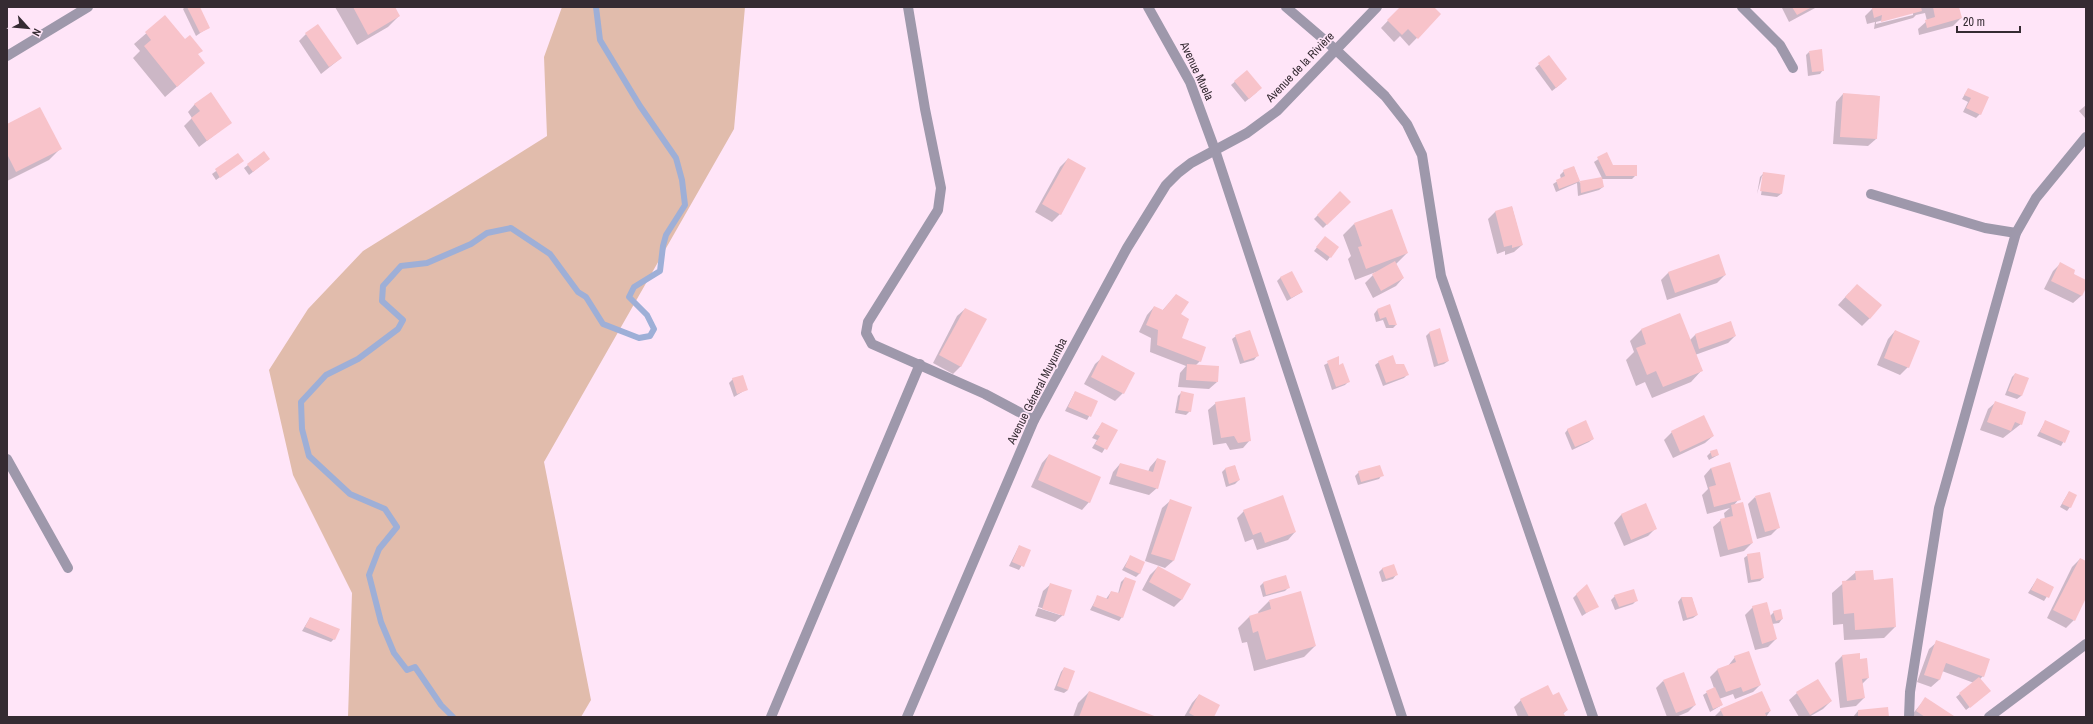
<svg xmlns="http://www.w3.org/2000/svg" width="2093" height="724" viewBox="0 0 2093 724" font-family="'Archivo Narrow',sans-serif">
  <style>
    .green { fill: #e1bcac }
    .shadow { fill: #0003; fill-rule: evenodd }
    .lines { fill: none; stroke-linecap: round; stroke-linejoin: round }
    .stream { stroke: #9eafd7; stroke-width: 6 }
    .building { fill: #f8c3ca }
    .minor { stroke: #9e98ab; stroke-width: 10 }
    .tertiary { stroke: #9e98ab; stroke-width: 10 }
    .labels { text-anchor: middle; stroke-width: 3.5; stroke-linejoin: round; paint-order: stroke }
    .street-label { font-size: 12px; fill: #352b32; stroke: #ffe5f8 }
  </style>
  <rect width="100%" height="100%" fill="#ffe5f8"/>
  <polygon class="green" points="562,7 745,7 734,129 544,462 591,700 581,717 348,717 352,593 293,475 269,370 308,309 363,251 547,136 544,57"/>
  <g class="shadow">
    <polygon points="185,7 198,7 209,27 196,36 183,9"/>
    <polygon points="335,7 394,7 399,16 388,27 357,45"/>
    <polygon points="1401,7 1432,7 1440,14 1409,46 1400,36 1394,42 1381,28"/>
    <polygon points="1783,7 1817,7 1789,22 1782,8"/>
    <path d="M1879,7H1958L1961,18L1953,26L1919,35L1918,29L1927,21L1925,13L1916,15L1913,18L1874,29L1875,22L1867,24L1865,16L1872,9ZM1913,12V15L1876,24V22Z"/>
    <polygon points="165,17 204,63 165,97 133,58 140,51 134,44"/>
    <polygon points="306,34 341,58 321,74 299,41"/>
    <polygon points="1809,52 1823,70 1820,74 1808,76 1806,55"/>
    <polygon points="1549,56 1562,83 1552,91 1535,68"/>
    <polygon points="1247,71 1257,92 1245,102 1231,85"/>
    <polygon points="1968,89 1980,114 1976,118 1963,112 1968,102 1962,99"/>
    <polygon points="1843,94 1879,96 1876,139 1868,146 1833,144 1836,102"/>
    <polygon points="195,104 231,122 199,147 184,126 192,118 188,112"/>
    <polygon points="2086,105 2086,117 2085,118 2079,111"/>
    <polygon points="7,125 60,149 49,160 7,181"/>
    <polygon points="264,153 269,159 249,175 244,168"/>
    <polygon points="1606,154 1612,166 1636,175 1632,179 1601,179 1603,187 1599,190 1578,196 1577,183 1556,192 1553,184 1561,179 1560,175 1564,171 1574,167 1580,183 1602,178 1594,162"/>
    <polygon points="238,155 242,161 216,180 212,174"/>
    <polygon points="1068,159 1060,214 1052,222 1035,212 1060,167"/>
    <polygon points="1764,173 1784,176 1781,194 1777,197 1761,195 1764,176 1762,176 1757,194 1760,177"/>
    <polygon points="1340,193 1350,202 1323,228 1314,219"/>
    <polygon points="1512,207 1522,245 1514,252 1505,255 1505,251 1497,254 1488,219 1495,212"/>
    <polygon points="1354,224 1407,253 1396,264 1403,278 1396,286 1373,298 1365,283 1376,272 1355,280 1348,259 1351,256 1343,235"/>
    <polygon points="1322,241 1330,257 1327,261 1314,251"/>
    <polygon points="1718,256 1725,275 1717,283 1667,300 1661,280 1668,273"/>
    <polygon points="2060,264 2072,274 2086,281 2086,286 2081,296 2073,303 2044,289 2053,271"/>
    <polygon points="1281,277 1302,292 1287,301 1277,281"/>
    <polygon points="1849,293 1870,318 1862,326 1838,305"/>
    <polygon points="1176,295 1180,315 1180,338 1200,361 1195,366 1217,382 1209,389 1178,387 1180,373 1186,366 1150,352 1151,338 1139,332 1147,315 1154,307 1162,311"/>
    <polygon points="1390,306 1396,325 1393,328 1386,328 1383,320 1376,322 1374,314 1377,310"/>
    <polygon points="965,309 961,366 953,374 933,363 957,316"/>
    <polygon points="1679,314 1690,340 1695,335 1730,322 1735,336 1728,343 1695,355 1702,370 1691,382 1652,398 1645,382 1636,386 1626,360 1634,352 1630,341 1641,330"/>
    <polygon points="1439,330 1448,361 1444,364 1434,367 1426,336 1429,333"/>
    <polygon points="1895,331 1908,367 1900,375 1877,365 1888,339"/>
    <polygon points="1236,336 1257,356 1254,360 1240,364 1232,339"/>
    <polygon points="1103,357 1134,373 1123,393 1115,401 1084,384 1095,364"/>
    <polygon points="1338,358 1338,367 1349,381 1345,385 1332,390 1324,365"/>
    <polygon points="1379,362 1396,365 1407,375 1404,378 1383,386 1375,365"/>
    <polygon points="2015,374 2028,378 2021,396 2017,399 2005,395 2012,377"/>
    <polygon points="733,379 747,389 734,397 729,383"/>
    <polygon points="1075,392 1097,402 1087,420 1065,411"/>
    <polygon points="1181,393 1190,411 1186,415 1175,413 1178,396"/>
    <polygon points="1996,402 2021,424 2003,438 1980,430 1988,409"/>
    <polygon points="1216,403 1250,440 1243,448 1230,450 1226,443 1213,445 1208,410"/>
    <polygon points="2045,422 2069,432 2061,446 2037,436"/>
    <polygon points="1102,423 1116,431 1102,453 1092,448 1097,440 1092,438"/>
    <polygon points="1568,429 1593,439 1589,442 1572,450 1565,433"/>
    <polygon points="1672,432 1713,436 1705,443 1673,458 1664,440"/>
    <polygon points="1711,452 1718,455 1709,460 1707,456"/>
    <polygon points="1049,455 1089,502 1082,510 1031,487 1042,463"/>
    <polygon points="1157,459 1157,488 1149,495 1109,484 1113,472 1120,464 1148,472 1150,467"/>
    <polygon points="1235,466 1239,480 1235,484 1226,487 1222,472 1225,469"/>
    <polygon points="1711,468 1739,499 1734,505 1752,543 1744,551 1720,557 1713,527 1721,520 1725,519 1724,513 1730,508 1707,514 1702,495 1708,489 1704,476"/>
    <polygon points="1359,472 1382,475 1379,479 1358,485 1355,476"/>
    <polygon points="2069,492 2070,507 2067,511 2060,507"/>
    <polygon points="1755,497 1779,527 1771,535 1757,539 1748,504"/>
    <polygon points="1170,501 1191,508 1173,561 1165,568 1145,561 1162,508"/>
    <polygon points="1645,505 1656,528 1648,536 1624,546 1614,523 1621,515"/>
    <polygon points="1244,511 1295,532 1288,540 1257,550 1253,539 1245,542 1237,518"/>
    <polygon points="1019,546 1030,551 1019,570 1009,566"/>
    <polygon points="1748,555 1763,578 1760,581 1748,583 1744,558"/>
    <polygon points="1130,557 1140,573 1136,577 1122,570"/>
    <polygon points="2080,559 2086,563 2086,596 2074,620 2066,628 2047,618 2072,567"/>
    <polygon points="1158,567 1189,585 1181,600 1174,607 1142,590 1150,575"/>
    <polygon points="1383,568 1396,575 1393,579 1382,582 1379,572"/>
    <polygon points="1856,572 1873,581 1895,627 1884,638 1844,640 1843,624 1833,625 1832,593"/>
    <polygon points="1125,578 1122,617 1119,621 1090,610 1098,596 1106,599 1111,592 1118,594 1121,582"/>
    <polygon points="2037,579 2053,587 2044,601 2028,593"/>
    <polygon points="1263,583 1289,587 1285,591 1263,597 1260,586"/>
    <polygon points="1051,584 1063,615 1055,622 1035,616 1038,608 1060,615 1060,613 1038,607 1043,591"/>
    <polygon points="1577,594 1597,606 1582,616 1573,598"/>
    <polygon points="1615,596 1637,600 1633,604 1615,610 1611,600"/>
    <polygon points="1681,598 1692,598 1697,615 1693,618 1683,621 1678,602"/>
    <polygon points="1269,601 1315,646 1304,657 1254,671 1247,642 1242,643 1238,628 1249,617 1259,614 1258,612"/>
    <polygon points="1753,607 1770,616 1774,612 1782,619 1779,623 1772,624 1776,639 1768,647 1755,650 1745,615"/>
    <polygon points="310,618 334,639 331,642 302,631"/>
    <polygon points="1937,642 1983,676 1980,679 1986,694 1966,710 1956,697 1974,683 1942,671 1939,680 1931,687 1917,682 1929,649"/>
    <polygon points="1842,656 1859,661 1868,678 1862,684 1864,698 1856,706 1840,708 1835,663"/>
    <polygon points="1735,657 1760,685 1753,692 1735,699 1733,694 1719,699 1722,705 1710,712 1703,695 1714,688 1710,677 1717,670 1728,666"/>
    <polygon points="1064,668 1068,690 1064,693 1054,690 1061,672"/>
    <polygon points="1663,681 1695,705 1688,712 1676,717 1667,717 1656,688"/>
    <polygon points="1089,692 1155,717 1073,717 1078,703"/>
    <polygon points="1797,693 1831,701 1823,709 1809,717 1799,717 1789,700"/>
    <polygon points="1199,695 1213,717 1184,717 1192,703"/>
    <polygon points="1553,696 1567,710 1563,714 1564,717 1518,717 1514,707 1521,700"/>
    <polygon points="1925,699 1952,717 1910,717"/>
    <polygon points="1721,710 1770,711 1766,717 1714,717"/>
    <polygon points="1858,711 1888,717 1853,717"/>
  </g>
  <g class="lines">
    <polyline class="stream" points="453,717 441,705 415,667 407,670 394,653 381,622 369,575 379,549 397,527 385,509 350,494 309,456 302,429 301,402 326,375 358,359 398,329 403,320 382,301 383,286 401,266 427,263 471,244 487,233 511,228 550,254 578,292 586,297 603,324 639,338 650,336 654,329 647,315 629,297 634,287 660,271 663,246 666,235 685,205 682,180 676,158 640,106 600,40 596,7"/>
  </g>
  <g class="building">
    <polygon points="187,7 200,7 210,28 200,33"/>
    <polygon points="353,7 395,7 400,16 368,35"/>
    <polygon points="1400,7 1434,7 1441,14 1418,39 1408,29 1402,35 1387,20"/>
    <polygon points="1792,7 1812,7 1797,15"/>
    <polygon points="1875,7 1921,7 1922,11 1881,22 1882,15 1874,18 1872,8"/>
    <polygon points="1933,7 1959,7 1962,18 1927,28 1925,20 1935,17"/>
    <polygon points="165,15 185,39 190,35 203,51 198,54 205,63 177,87 144,46 151,40 145,32"/>
    <polygon points="318,24 342,58 329,67 305,33"/>
    <polygon points="1822,49 1824,71 1812,72 1809,51"/>
    <polygon points="1549,55 1567,79 1556,88 1538,63"/>
    <polygon points="1247,70 1262,88 1249,99 1234,81"/>
    <polygon points="1968,88 1989,97 1981,115 1966,108 1971,98 1964,95"/>
    <polygon points="211,92 232,123 207,141 191,118 200,111 194,104"/>
    <polygon points="1843,93 1880,96 1877,139 1840,137"/>
    <polygon points="40,107 62,149 16,172 7,154 7,124"/>
    <polygon points="264,151 270,159 253,172 247,164"/>
    <polygon points="1607,152 1613,165 1637,165 1637,176 1606,176 1597,157"/>
    <polygon points="238,153 244,161 220,178 215,169"/>
    <polygon points="1068,158 1086,168 1061,215 1042,204"/>
    <polygon points="1574,166 1580,181 1559,189 1556,180 1565,176 1563,170"/>
    <polygon points="1763,172 1785,175 1782,194 1760,191"/>
    <polygon points="1602,177 1604,187 1581,193 1580,181"/>
    <polygon points="1340,191 1351,202 1327,225 1317,215"/>
    <polygon points="1512,206 1523,245 1512,248 1512,245 1504,247 1495,211"/>
    <polygon points="1392,209 1408,253 1366,269 1358,247 1362,246 1354,223"/>
    <polygon points="1325,236 1339,247 1331,258 1316,247"/>
    <polygon points="1719,254 1726,275 1675,293 1668,272"/>
    <polygon points="1395,261 1404,278 1381,291 1372,274"/>
    <polygon points="2060,262 2075,270 2074,274 2086,280 2086,288 2082,296 2051,281"/>
    <polygon points="1292,271 1303,292 1291,298 1280,277"/>
    <polygon points="1857,284 1882,305 1870,319 1845,297"/>
    <polygon points="1176,294 1189,302 1181,314 1189,319 1182,338 1206,347 1201,362 1157,345 1158,330 1146,325 1154,306 1163,310"/>
    <polygon points="1390,304 1397,325 1389,325 1386,317 1380,319 1377,309"/>
    <polygon points="965,308 987,319 961,367 939,355"/>
    <polygon points="1680,313 1703,371 1663,387 1656,371 1647,375 1636,348 1646,344 1641,329"/>
    <polygon points="1731,321 1736,336 1699,349 1695,334"/>
    <polygon points="1440,328 1449,361 1438,364 1429,332"/>
    <polygon points="1250,330 1259,356 1244,361 1235,335"/>
    <polygon points="1895,330 1920,341 1909,368 1884,358"/>
    <polygon points="1102,355 1135,373 1124,394 1091,377"/>
    <polygon points="1393,355 1396,364 1404,364 1409,375 1386,383 1378,361"/>
    <polygon points="1339,356 1339,365 1343,363 1350,382 1336,387 1327,361"/>
    <polygon points="1187,364 1219,366 1218,382 1186,380"/>
    <polygon points="2015,373 2029,378 2022,396 2008,391"/>
    <polygon points="743,375 748,390 737,394 732,378"/>
    <polygon points="1075,391 1098,401 1091,417 1068,407"/>
    <polygon points="1181,391 1194,394 1191,412 1178,410"/>
    <polygon points="1245,397 1251,441 1238,443 1234,436 1221,438 1215,402"/>
    <polygon points="1995,401 2026,412 2022,425 2015,422 2011,431 1987,422"/>
    <polygon points="1704,415 1714,436 1680,452 1671,431"/>
    <polygon points="1586,420 1594,439 1575,447 1567,429"/>
    <polygon points="2045,420 2070,431 2065,443 2040,432"/>
    <polygon points="1102,422 1118,430 1107,450 1095,444 1100,436 1095,434"/>
    <polygon points="1717,449 1719,455 1712,457 1710,451"/>
    <polygon points="1049,454 1101,477 1090,503 1038,480"/>
    <polygon points="1157,458 1166,461 1158,489 1116,476 1120,463 1153,472"/>
    <polygon points="1730,462 1741,500 1714,507 1709,487 1716,485 1711,468"/>
    <polygon points="1235,465 1240,480 1229,484 1225,468"/>
    <polygon points="1380,465 1384,476 1361,482 1358,471"/>
    <polygon points="2069,491 2077,495 2071,508 2062,504"/>
    <polygon points="1770,492 1780,528 1765,532 1755,496"/>
    <polygon points="1283,495 1296,532 1265,543 1261,532 1253,535 1243,510"/>
    <polygon points="1170,499 1192,507 1174,561 1151,554"/>
    <polygon points="1743,502 1753,543 1728,550 1720,519 1733,516 1731,505"/>
    <polygon points="1646,503 1657,529 1631,540 1621,514"/>
    <polygon points="1019,545 1031,550 1024,567 1012,562"/>
    <polygon points="1760,552 1764,578 1751,580 1747,554"/>
    <polygon points="1130,555 1145,562 1140,574 1125,567"/>
    <polygon points="2080,558 2086,561 2086,598 2075,621 2053,610"/>
    <polygon points="1394,564 1398,575 1386,579 1382,568"/>
    <polygon points="1158,566 1191,584 1182,600 1149,582"/>
    <polygon points="1873,570 1874,580 1893,578 1896,627 1855,630 1854,613 1844,614 1842,581 1856,580 1855,571"/>
    <polygon points="1286,575 1290,588 1266,595 1263,582"/>
    <polygon points="1125,577 1136,581 1123,618 1093,606 1097,595 1108,599 1111,591 1119,593"/>
    <polygon points="2037,578 2054,587 2049,598 2031,590"/>
    <polygon points="1050,583 1072,590 1064,616 1042,609"/>
    <polygon points="1587,584 1599,607 1586,613 1576,594"/>
    <polygon points="1634,589 1638,601 1619,607 1614,595"/>
    <polygon points="1301,591 1316,646 1266,660 1258,631 1253,633 1249,616 1271,609 1269,600"/>
    <polygon points="1681,597 1692,597 1698,615 1687,618"/>
    <polygon points="1767,602 1777,639 1762,644 1752,606"/>
    <polygon points="1781,609 1783,619 1776,621 1773,611"/>
    <polygon points="310,617 340,629 335,640 305,627"/>
    <polygon points="1936,640 1990,659 1984,677 1946,663 1940,680 1924,675"/>
    <polygon points="1749,651 1761,685 1743,692 1741,687 1726,692 1717,669 1736,662 1734,656"/>
    <polygon points="1860,653 1860,659 1867,658 1869,678 1862,679 1865,698 1847,701 1842,655"/>
    <polygon points="1064,667 1075,671 1068,690 1057,686"/>
    <polygon points="1684,672 1696,705 1676,713 1663,680"/>
    <polygon points="1979,677 1991,691 1970,708 1959,693"/>
    <polygon points="1818,679 1832,701 1810,715 1796,692"/>
    <polygon points="1548,685 1553,695 1559,692 1568,710 1563,713 1566,717 1529,717 1520,699"/>
    <polygon points="1715,687 1723,705 1713,709 1706,691"/>
    <polygon points="1089,691 1157,717 1079,717"/>
    <polygon points="1762,691 1771,711 1765,713 1767,717 1724,717 1720,709"/>
    <polygon points="1199,694 1220,705 1214,717 1196,717 1189,713"/>
    <polygon points="1925,697 1954,716 1953,717 1925,717 1916,711"/>
    <polygon points="1888,707 1889,717 1858,717 1858,710"/>
  </g>
  <g class="lines">
    <g class="minor">
      <polyline points="908,7 925,109 941,188 938,210 868,322 866,333 872,344 985,394 1034,420"/>
      <polyline points="1286,7 1335,49 1385,96 1407,124 1422,155 1441,276 1593,717"/>
      <polyline points="1742,7 1780,45 1793,68"/>
      <polyline points="7,56 88,7"/>
      <polyline points="1871,194 1985,228 2016,233"/>
      <polyline points="7,459 68,568"/>
      <polyline points="771,717 920,364"/>
      <polyline points="907,717 1034,420 1127,248 1166,185 1178,173 1191,163 1247,133 1277,111 1377,7"/>
      <polyline points="1909,717 1910,692 1939,508 2016,233 2036,198 2086,137"/>
      <polyline points="1989,717 2086,644"/>
    </g>
    <polyline class="tertiary" points="1148,7 1190,82 1215,150 1402,717"/>
  </g>
  <g class="labels">
    <g class="street-label">
      <text transform="translate(1300 67) rotate(-46)" y="4">Avenue de la Rivière</text>
      <text transform="translate(1197 71) rotate(65)" y="4">Avenue Muela</text>
      <text transform="translate(1037 391) rotate(-63)" y="4">Avenue Géneral Muyumba</text>
    </g>
  </g>
  <rect width="2093" height="724" fill="none" stroke="#352b32" stroke-width="16"/>
  <g transform="translate(28 28) rotate(117)" stroke="#ffe5f8" stroke-width="3" paint-order="stroke">
  <path d="M0-3L7 15L0 10L-7 15Z" fill="#352b32"/>
  <text y="-6" font-size="11" font-weight="bold" text-anchor="middle" fill="#352b32">N</text>
  </g>
  <path d="M1957 26v6h63v-6" fill="none" stroke="#352b32" stroke-width="2"/>
  <text x="1963" y="26" font-size="12" fill="#352b32" stroke="#ffe5f8" stroke-width="3" paint-order="stroke">20 m</text>
</svg>
